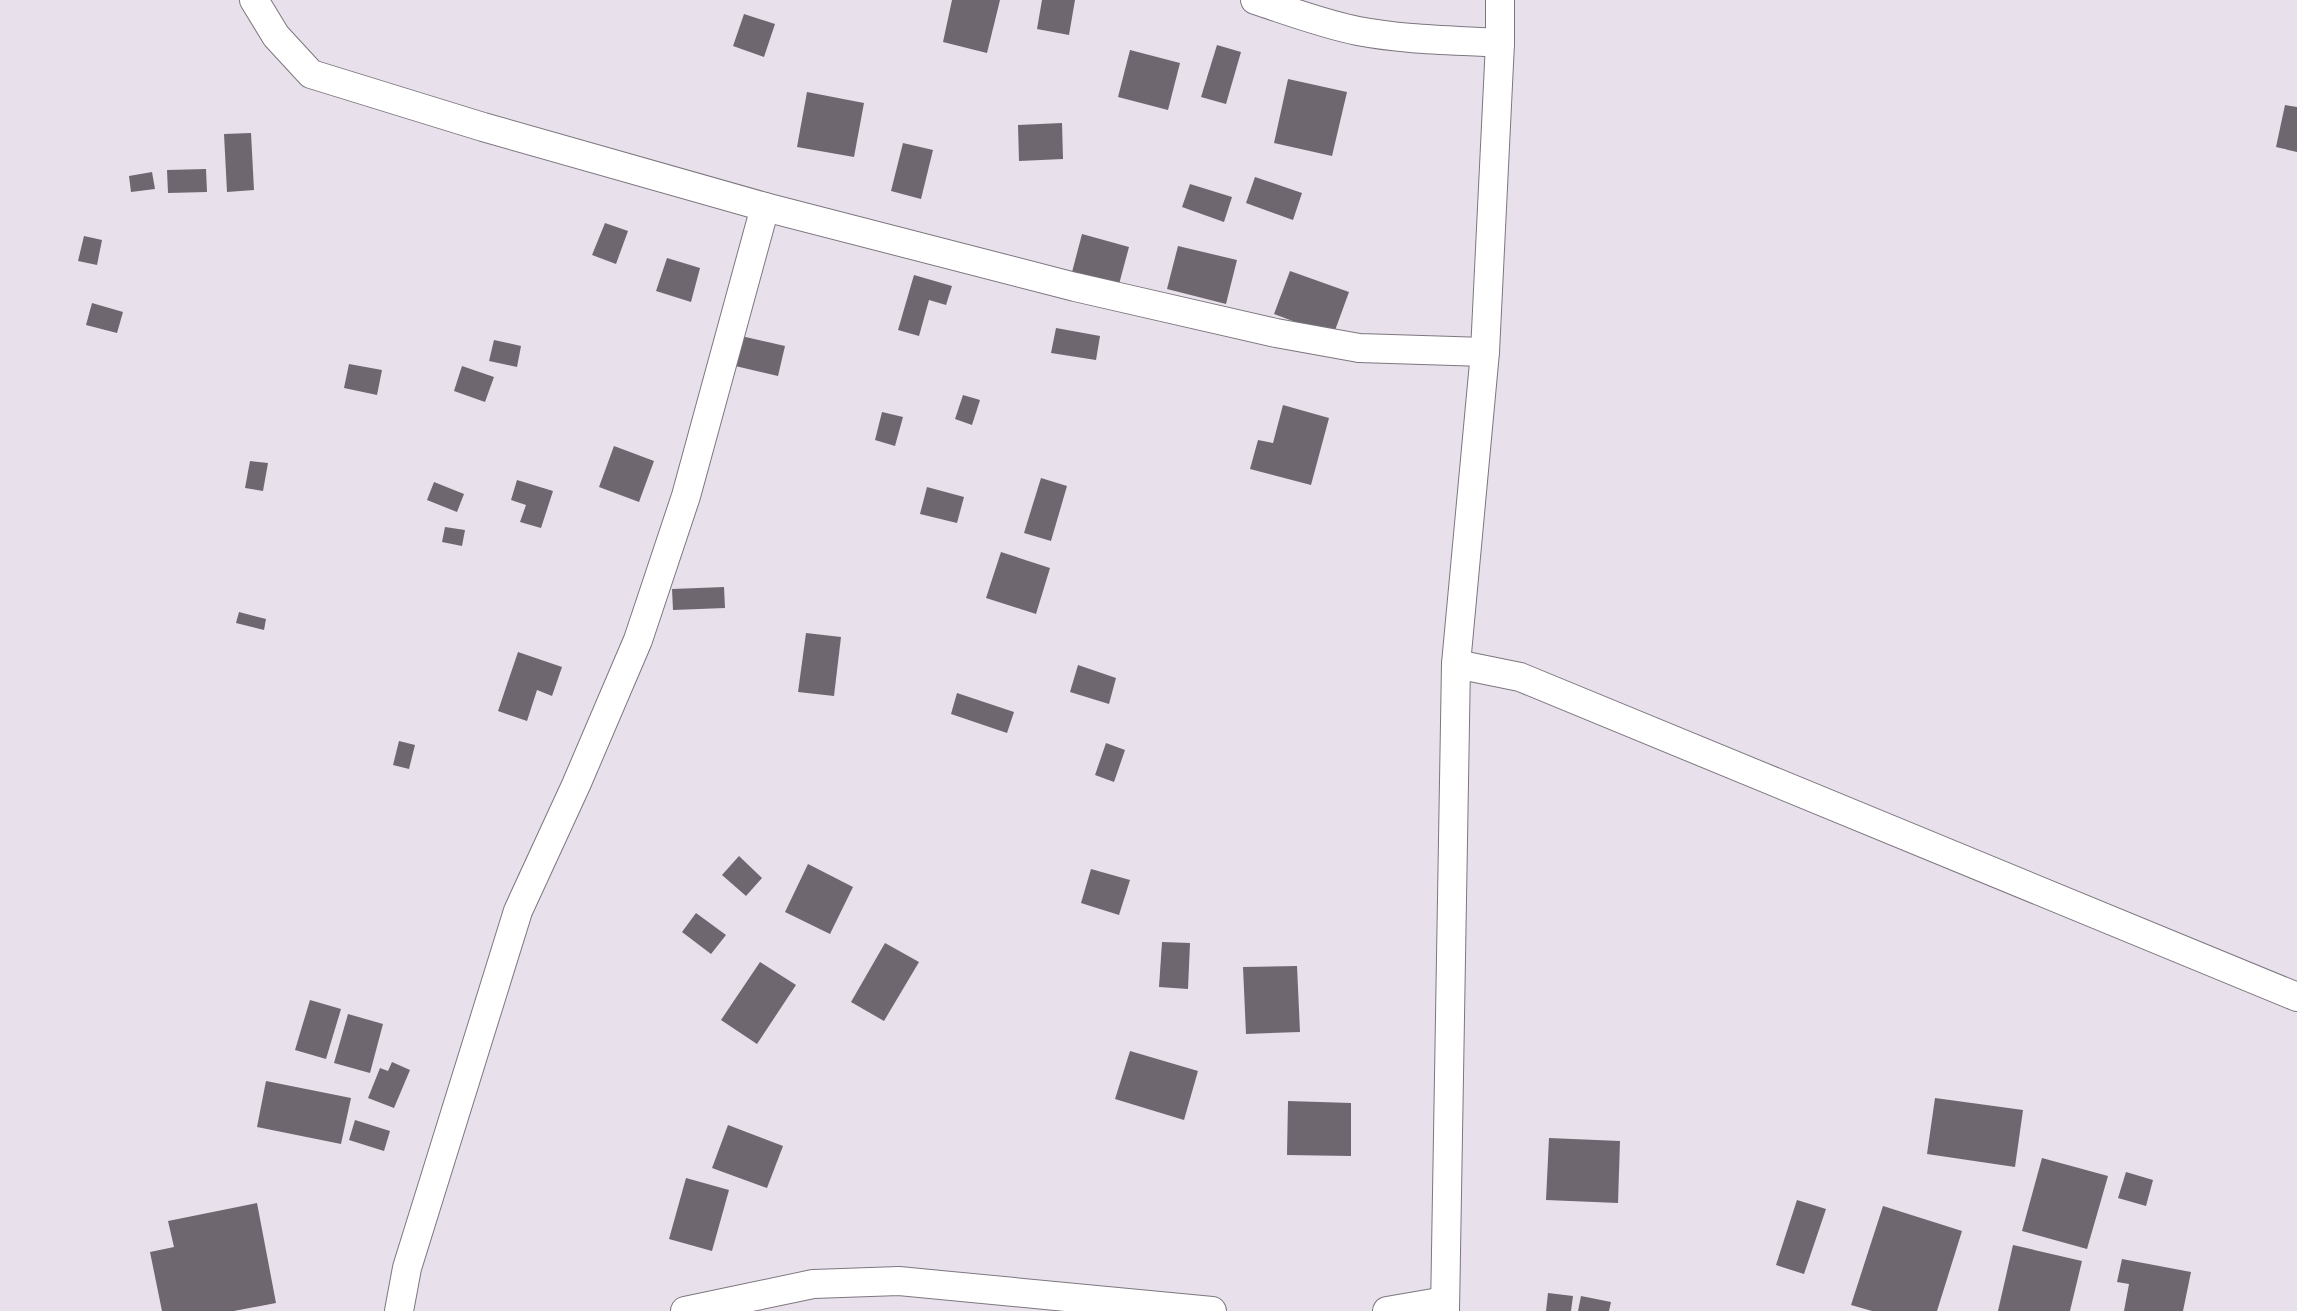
<svg xmlns="http://www.w3.org/2000/svg" width="2297" height="1311" viewBox="0 0 2297 1311" font-family="'Asap Condensed',sans-serif">
  <style>
    .building { fill: #6e6770 }
    .lines { fill: none; stroke-linecap: round; stroke-linejoin: round }
    .minor-casing { stroke: #7d767f; stroke-width: 30 }
    .major-casing { stroke: #7d767f; stroke-width: 30 }
    .minor { stroke: #fff; stroke-width: 28 }
    .major { stroke: #fff; stroke-width: 28 }
  </style>
  <rect width="100%" height="100%" fill="#e8e0eb"/>
  <g class="building">
    <polygon points="952,0 1000,0 987,53 943,42"/>
    <polygon points="1042,0 1075,0 1069,35 1037,29"/>
    <polygon points="744,14 775,24 764,57 733,46"/>
    <polygon points="1217,45 1241,52 1226,104 1201,97"/>
    <polygon points="1130,50 1180,63 1168,110 1118,97"/>
    <polygon points="1288,79 1347,92 1332,156 1274,143"/>
    <polygon points="807,92 864,103 854,157 797,147"/>
    <polygon points="2285,105 2297,107 2297,152 2276,147"/>
    <polygon points="1062,123 1063,159 1019,161 1018,125"/>
    <polygon points="251,133 254,190 227,192 224,134"/>
    <polygon points="903,143 933,150 921,199 891,191"/>
    <polygon points="206,169 207,192 168,193 167,170"/>
    <polygon points="152,172 155,189 131,192 129,176"/>
    <polygon points="1255,177 1302,193 1293,220 1246,203"/>
    <polygon points="1190,184 1232,197 1224,222 1182,207"/>
    <polygon points="605,223 628,231 616,264 592,255"/>
    <polygon points="1082,234 1129,247 1118,288 1071,276"/>
    <polygon points="84,236 102,240 97,265 78,261"/>
    <polygon points="1178,246 1237,260 1226,304 1167,289"/>
    <polygon points="667,258 700,268 691,302 656,291"/>
    <polygon points="1290,271 1349,292 1333,336 1274,314"/>
    <polygon points="914,275 952,286 946,305 929,300 919,336 898,330"/>
    <polygon points="92,303 123,312 117,333 86,325"/>
    <polygon points="1056,328 1100,336 1096,360 1051,353"/>
    <polygon points="737,335 785,346 778,376 731,365"/>
    <polygon points="494,340 521,346 517,367 489,361"/>
    <polygon points="349,364 382,370 377,395 344,388"/>
    <polygon points="462,366 494,377 485,402 454,391"/>
    <polygon points="963,395 980,400 972,425 955,419"/>
    <polygon points="1283,405 1329,418 1311,485 1250,469 1258,440 1273,443"/>
    <polygon points="882,412 903,417 895,446 875,440"/>
    <polygon points="614,446 654,461 639,502 599,487"/>
    <polygon points="250,461 268,463 263,491 245,488"/>
    <polygon points="1041,478 1067,486 1051,541 1024,533"/>
    <polygon points="517,480 553,491 541,528 520,522 526,505 511,500"/>
    <polygon points="434,482 464,494 457,512 427,500"/>
    <polygon points="927,487 964,497 957,523 920,514"/>
    <polygon points="445,527 465,530 462,546 442,542"/>
    <polygon points="1001,552 1050,568 1036,614 986,598"/>
    <polygon points="724,587 725,608 673,610 672,589"/>
    <polygon points="239,612 266,619 264,630 236,623"/>
    <polygon points="806,633 841,637 834,696 798,692"/>
    <polygon points="518,652 562,667 552,696 537,690 527,721 498,711"/>
    <polygon points="1078,665 1116,678 1109,704 1070,692"/>
    <polygon points="957,693 1014,712 1007,733 951,714"/>
    <polygon points="399,741 415,745 409,769 393,765"/>
    <polygon points="1106,743 1125,750 1114,782 1095,775"/>
    <polygon points="739,856 762,878 746,896 722,875"/>
    <polygon points="808,864 853,887 830,934 785,912"/>
    <polygon points="1091,869 1130,880 1119,915 1081,903"/>
    <polygon points="696,913 726,935 711,954 682,932"/>
    <polygon points="1162,942 1190,943 1188,989 1159,987"/>
    <polygon points="885,943 919,962 884,1021 851,1002"/>
    <polygon points="760,962 796,985 757,1044 721,1020"/>
    <polygon points="1297,966 1300,1032 1246,1034 1243,967"/>
    <polygon points="310,1000 341,1009 326,1059 295,1050"/>
    <polygon points="348,1014 383,1024 370,1073 334,1063"/>
    <polygon points="1130,1051 1198,1071 1184,1120 1115,1099"/>
    <polygon points="392,1062 410,1070 394,1108 368,1098 380,1068 388,1071"/>
    <polygon points="266,1081 351,1098 341,1144 257,1127"/>
    <polygon points="1935,1098 2023,1110 2015,1167 1927,1154"/>
    <polygon points="1288,1101 1351,1103 1351,1156 1287,1155"/>
    <polygon points="355,1120 390,1131 384,1151 349,1140"/>
    <polygon points="728,1125 783,1146 767,1188 712,1168"/>
    <polygon points="1549,1138 1620,1141 1618,1203 1546,1200"/>
    <polygon points="2042,1158 2108,1176 2087,1249 2022,1231"/>
    <polygon points="2126,1172 2153,1180 2146,1206 2118,1198"/>
    <polygon points="686,1178 729,1190 712,1251 669,1239"/>
    <polygon points="1797,1200 1826,1209 1804,1274 1776,1265"/>
    <polygon points="257,1203 276,1303 234,1311 162,1311 150,1252 174,1247 168,1221"/>
    <polygon points="1883,1206 1962,1231 1937,1311 1872,1311 1851,1305"/>
    <polygon points="2013,1245 2082,1261 2070,1311 1998,1311"/>
    <polygon points="2122,1259 2191,1272 2183,1311 2124,1311 2129,1284 2117,1282"/>
    <polygon points="1548,1293 1573,1296 1571,1311 1546,1311"/>
    <polygon points="1581,1296 1611,1302 1609,1311 1578,1311"/>
  </g>
  <g class="lines">
    <defs>
      <g id="minor">
        <polyline points="254,0 276,36 311,74 483,127 765,207 1075,287 1276,333 1359,348 1485,352"/>
        <path d="M1255,0C1289,11 1323,24 1358,31C1405,40 1453,40 1500,43"/>
        <polyline points="1456,664 1520,677 2297,997"/>
        <polyline points="399,1311 407,1268 518,911 576,785 638,640 686,496 765,207"/>
        <polyline points="685,1311 813,1284 899,1281 1212,1311"/>
        <polyline points="1387,1311 1445,1301"/>
      </g>
      <polyline id="major" points="1445,1311 1456,664 1485,352 1500,43 1500,0"/>
    </defs>
    <use href="#minor" class="minor-casing"/>
    <use href="#major" class="major-casing"/>
    <use href="#minor" class="minor"/>
    <use href="#major" class="major"/>
  </g>
</svg>
